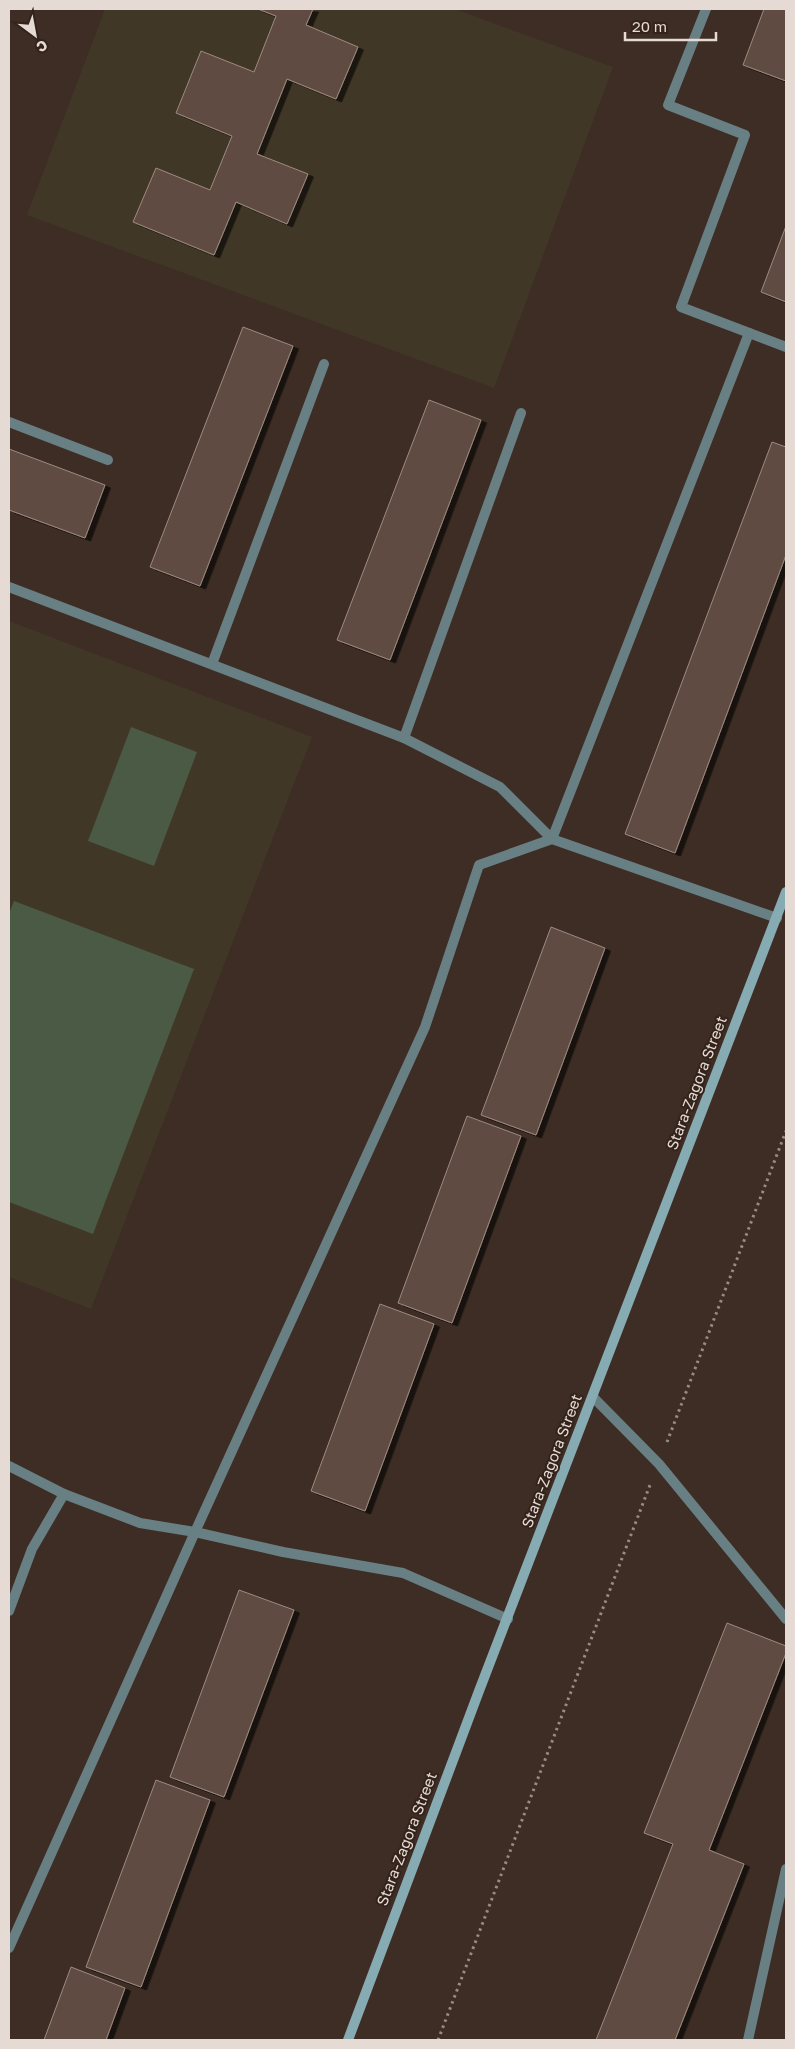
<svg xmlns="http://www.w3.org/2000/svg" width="795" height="2049" viewBox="0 0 795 2049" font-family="'Golos Text',sans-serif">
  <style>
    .education { fill: #413727 }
    .green { fill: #4b5a44 }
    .building { fill: #5e4c43; stroke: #9e8a80; filter: url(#shadow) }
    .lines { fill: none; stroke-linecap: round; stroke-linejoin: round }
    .path { stroke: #988b84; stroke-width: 3; stroke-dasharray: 2.5 4; stroke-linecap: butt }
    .service { stroke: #687f84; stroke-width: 10 }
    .secondary { stroke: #86abb2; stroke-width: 10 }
    .labels { text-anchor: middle; stroke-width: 4; stroke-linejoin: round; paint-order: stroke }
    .street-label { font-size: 15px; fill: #e5dad4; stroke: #33231b }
  </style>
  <defs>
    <filter id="shadow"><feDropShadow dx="5.5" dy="3" stdDeviation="0" flood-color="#0009"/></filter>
  </defs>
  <rect width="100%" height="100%" fill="#3d2d24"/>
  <g class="education">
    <polygon points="105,9 455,9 613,67 494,388 27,215"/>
    <polygon points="9,621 312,737 91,1309 9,1277"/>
  </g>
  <g class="green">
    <polygon points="131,727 197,752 154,866 88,841"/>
    <polygon points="14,901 194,969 93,1234 9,1202 9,914"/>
  </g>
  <g class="building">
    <polygon points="258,9 313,9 306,25 358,47 336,99 287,79 257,154 308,174 287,224 236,202 214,255 133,222 156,168 210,190 232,136 176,113 201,51 254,72 276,16"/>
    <polygon points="764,9 786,9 786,81 743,65"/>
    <polygon points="786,226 786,302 761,292"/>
    <polygon points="243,327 293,346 200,586 150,567"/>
    <polygon points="429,400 481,420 390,660 337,640"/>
    <polygon points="772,442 786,447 786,555 675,853 625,834"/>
    <polygon points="9,449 105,485 85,538 9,510"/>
    <polygon points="551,927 605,948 536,1135 481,1115"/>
    <polygon points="467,1116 521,1136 452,1323 398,1303"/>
    <polygon points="380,1304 434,1324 365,1511 311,1491"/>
    <polygon points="239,1590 294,1610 224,1797 170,1777"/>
    <polygon points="727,1623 786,1646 786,1653 709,1850 744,1864 675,2040 596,2040 673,1844 644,1833"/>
    <polygon points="156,1780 210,1800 141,1987 86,1967"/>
    <polygon points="71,1967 125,1988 106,2040 44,2040"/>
  </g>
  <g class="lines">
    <g class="path">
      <polyline points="667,1442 786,1131"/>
      <polyline points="438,2040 650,1485"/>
    </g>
    <g class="service">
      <polyline points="706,9 668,105 745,135 681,307 786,347"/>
      <polyline points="9,422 108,460"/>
      <polyline points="9,587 404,738 500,787 552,839 777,918"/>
      <polyline points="212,664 324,364"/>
      <polyline points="404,738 521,413"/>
      <polyline points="593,1397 659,1464 786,1619"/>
      <polyline points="9,1466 64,1494 140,1523 195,1532 283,1552 403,1573 508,1619"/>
      <polyline points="9,1611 32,1549 64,1494"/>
      <polyline points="9,1948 195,1532 425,1027 479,865 552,839 749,333"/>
      <polyline points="748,2040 786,1869"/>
    </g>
    <polyline class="secondary" points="348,2040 479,1691 786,892"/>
  </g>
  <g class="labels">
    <g class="street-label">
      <text transform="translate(697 1083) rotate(-69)" y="5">Stara-Zagora Street</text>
      <text transform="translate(552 1461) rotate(-69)" y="5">Stara-Zagora Street</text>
      <text transform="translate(407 1839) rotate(-69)" y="5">Stara-Zagora Street</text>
    </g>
  </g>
  <rect width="795" height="2049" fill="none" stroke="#e5dad4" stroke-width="20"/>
  <g transform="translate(35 35) rotate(148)" stroke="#33231b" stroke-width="4" paint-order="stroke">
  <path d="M0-4L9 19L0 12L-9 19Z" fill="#e5dad4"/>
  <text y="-8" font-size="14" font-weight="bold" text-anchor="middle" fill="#e5dad4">С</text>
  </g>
  <path d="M625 32v8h91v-8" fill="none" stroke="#e5dad4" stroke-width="2.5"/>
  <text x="632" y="32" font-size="15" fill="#e5dad4" stroke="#33231b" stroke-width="4" paint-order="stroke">20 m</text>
</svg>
